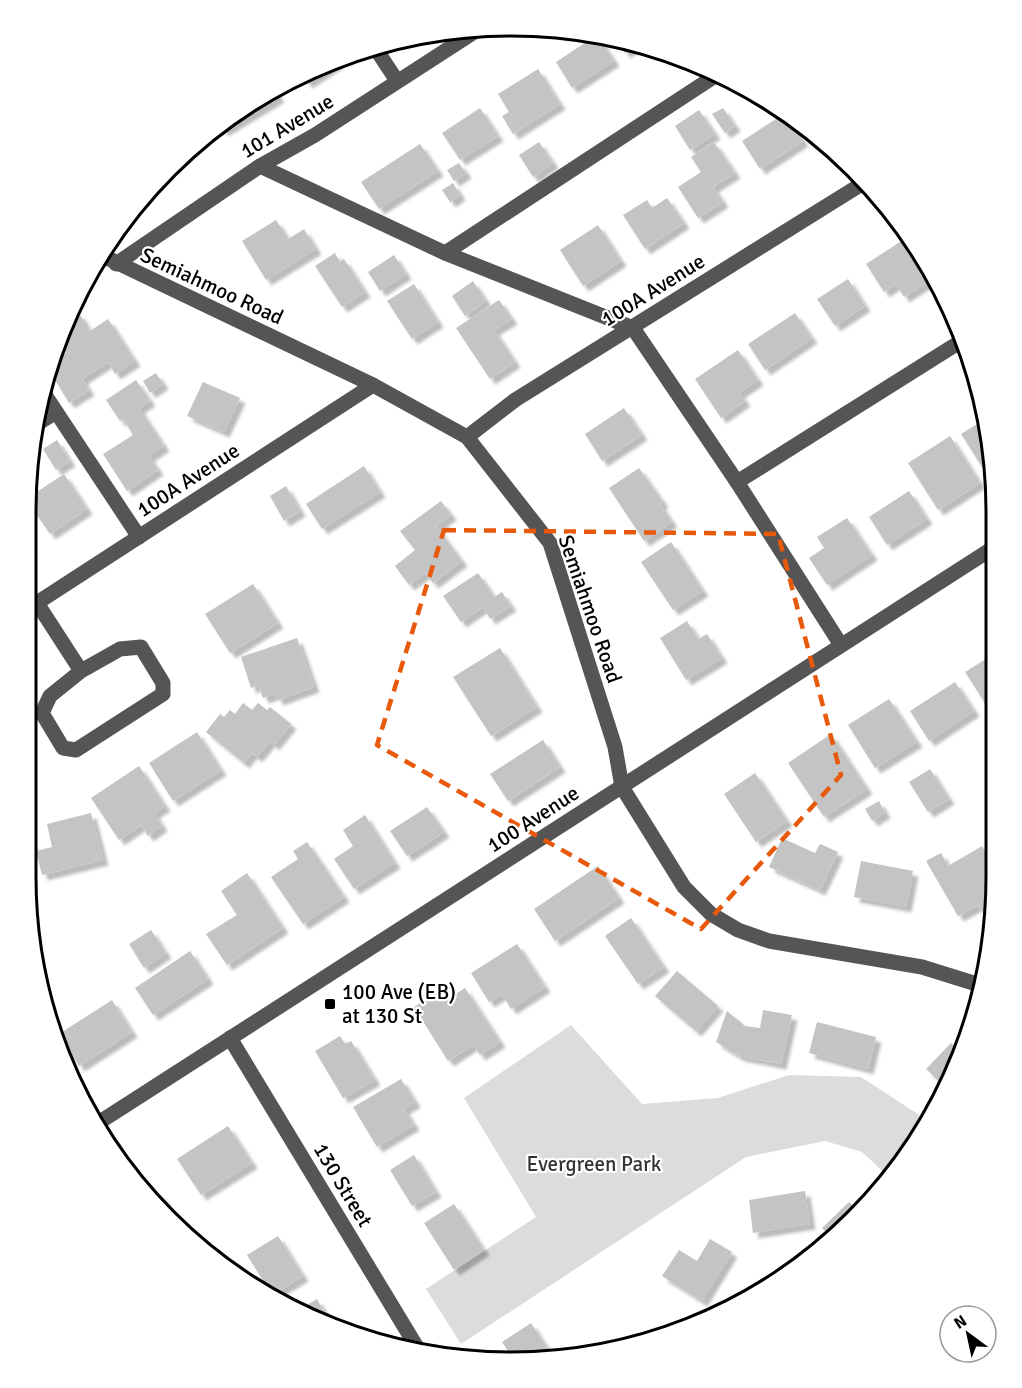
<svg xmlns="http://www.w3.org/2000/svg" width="1022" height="1388" viewBox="0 0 1022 1388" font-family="Signika,sans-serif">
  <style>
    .green { fill: #dcdcdc }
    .building { fill: #c4c4c4; filter: url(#shadow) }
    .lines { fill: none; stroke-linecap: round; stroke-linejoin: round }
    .minor { stroke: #555; stroke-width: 15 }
    .marked { fill: none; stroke: #e8590c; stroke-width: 4.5; stroke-dasharray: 12 8; stroke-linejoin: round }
    .poi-dot { fill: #000; stroke: #fff; stroke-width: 2 }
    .labels { text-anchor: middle; stroke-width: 4.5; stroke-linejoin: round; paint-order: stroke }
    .street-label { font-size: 21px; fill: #000; stroke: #fff }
    .poi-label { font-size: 21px; fill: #000; stroke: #fff; text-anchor: start }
    .park-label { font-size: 21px; fill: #333; stroke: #fff }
    .rim { fill: none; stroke: #000; stroke-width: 3 }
  </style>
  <defs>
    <filter id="shadow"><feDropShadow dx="5.5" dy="5.5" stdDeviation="1.5" flood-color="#0004"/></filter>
  </defs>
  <rect width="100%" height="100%" fill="#fff"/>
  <polygon class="green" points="571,1025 642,1104 718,1098 789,1075 861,1077 930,1122 890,1178 862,1152 825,1141 746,1157 461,1344 426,1289 536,1217 464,1098"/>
  <g class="building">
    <polygon points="597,35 614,61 572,88 556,62"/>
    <polygon points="617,40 623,41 638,44 625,53"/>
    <polygon points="336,60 338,63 307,83 301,74"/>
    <polygon points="538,69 560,104 513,134 502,116 509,112 498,94"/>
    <polygon points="274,89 279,97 223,131 219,124"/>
    <polygon points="480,108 498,136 460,160 442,133"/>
    <polygon points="723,108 735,126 725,133 712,114"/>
    <polygon points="699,110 715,134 690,150 675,126"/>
    <polygon points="785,113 803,141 760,169 742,141"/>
    <polygon points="539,142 553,163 533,177 519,155"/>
    <polygon points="714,142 735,173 713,187 723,202 698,218 678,187 701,172 691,157"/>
    <polygon points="420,144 438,171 379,209 361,182"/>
    <polygon points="459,163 466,173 454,181 447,170"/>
    <polygon points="453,183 460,195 450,202 442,190"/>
    <polygon points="667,198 684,223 645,249 623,215 647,200 652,208"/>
    <polygon points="276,220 288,239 304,229 316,249 266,280 242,241"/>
    <polygon points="598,225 621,261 583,286 560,250"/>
    <polygon points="903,240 929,281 904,297 896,284 884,292 866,264"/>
    <polygon points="335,253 340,262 344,259 365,292 342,307 315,266"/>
    <polygon points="394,255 406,274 380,291 368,272"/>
    <polygon points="848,279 865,306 835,326 817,299"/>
    <polygon points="473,281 486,301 465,316 452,296"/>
    <polygon points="414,284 438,322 412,339 387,301"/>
    <polygon points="499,300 512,319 494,330 515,362 490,379 456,328"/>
    <polygon points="79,313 90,331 108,319 135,361 115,374 108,362 82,379 89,390 69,403 49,370 53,360 66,353 61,344 73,316"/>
    <polygon points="795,313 812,338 765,370 748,344"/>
    <polygon points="738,350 758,380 739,393 745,401 721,418 695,379"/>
    <polygon points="156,373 163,384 150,393 143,381"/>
    <polygon points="136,380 150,401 139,408 164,446 149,456 158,470 127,491 103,454 133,435 123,419 120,421 106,400"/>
    <polygon points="203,382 240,398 224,432 187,416"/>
    <polygon points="624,408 642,435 602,461 585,434"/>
    <polygon points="985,419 992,447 992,467 985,472 961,434"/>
    <polygon points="950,436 980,483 938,510 908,463"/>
    <polygon points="57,440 70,461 56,470 43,449"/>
    <polygon points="364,466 380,492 322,529 306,504"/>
    <polygon points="639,468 663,502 660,504 672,522 644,541 609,488"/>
    <polygon points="64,474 87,509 50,534 26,499"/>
    <polygon points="286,486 300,511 284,521 270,496"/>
    <polygon points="909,491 927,519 887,545 869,517"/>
    <polygon points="441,501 451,515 436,526 462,561 433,583 425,573 409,585 395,566 415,550 400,531"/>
    <polygon points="847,518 872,555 827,585 809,558 824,548 817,537"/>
    <polygon points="26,539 32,548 26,551"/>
    <polygon points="671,542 703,591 673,610 641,562"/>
    <polygon points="478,573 494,597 502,592 511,606 490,619 483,607 461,622 443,596"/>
    <polygon points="253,584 278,623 230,653 205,614"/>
    <polygon points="687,621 698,639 707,634 722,658 686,680 660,638"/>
    <polygon points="297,638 314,687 278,700 275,694 263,698 258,685 251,688 241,657"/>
    <polygon points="500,648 537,707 491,736 453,677"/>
    <polygon points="994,654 994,700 986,705 965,672"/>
    <polygon points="955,682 974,711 929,741 910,711"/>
    <polygon points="889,699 917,742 875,768 848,725"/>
    <polygon points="243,703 252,710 258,703 267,710 270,707 291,724 274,745 270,741 257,757 252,753 244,763 206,732 220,714 224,717 230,710 235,714"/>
    <polygon points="197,732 221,770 173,801 149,763"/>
    <polygon points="831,734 867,789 824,817 788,763"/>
    <polygon points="543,740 560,767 508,801 490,774"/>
    <polygon points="139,766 165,806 154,813 162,826 148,836 141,825 119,840 91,798"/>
    <polygon points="930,769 949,799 928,812 909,782"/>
    <polygon points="755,773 787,821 756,842 724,794"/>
    <polygon points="879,801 885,813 872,821 865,809"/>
    <polygon points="427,807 444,832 407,856 390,831"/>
    <polygon points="91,813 103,860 42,875 36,851 52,847 47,824"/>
    <polygon points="365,815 395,863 354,889 334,859 353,846 343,830"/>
    <polygon points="26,837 33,844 26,852"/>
    <polygon points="782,838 815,853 820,844 838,852 820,890 769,867"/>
    <polygon points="307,842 344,897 303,924 271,877 298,859 293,851"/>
    <polygon points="982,846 995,867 995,909 994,919 988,922 978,905 958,916 926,861 941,853 948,866"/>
    <polygon points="861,861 913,871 906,907 854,897"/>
    <polygon points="598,866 619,898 555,941 534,909"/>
    <polygon points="247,873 283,928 227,965 206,934 237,915 221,891"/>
    <polygon points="631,918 664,967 638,984 605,936"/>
    <polygon points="151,930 166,953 144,968 129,944"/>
    <polygon points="517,944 545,987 511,1009 502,994 489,1002 471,973"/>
    <polygon points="190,951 208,979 153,1015 135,988"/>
    <polygon points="677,971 718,1006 696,1031 655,996"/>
    <polygon points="465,988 500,1042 480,1055 473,1045 448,1061 414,1007 438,991 445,1001"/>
    <polygon points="112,1000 132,1032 79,1066 59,1034"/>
    <polygon points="763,1010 792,1015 781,1064 739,1056 716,1042 727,1011 745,1026 760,1028"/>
    <polygon points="817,1022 876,1037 868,1069 809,1053"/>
    <polygon points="340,1036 345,1044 351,1041 375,1080 343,1098 315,1051"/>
    <polygon points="951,1043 960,1051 945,1087 926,1069"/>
    <polygon points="401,1079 415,1102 404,1109 414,1125 377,1147 353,1107"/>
    <polygon points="228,1126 252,1163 201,1195 177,1159"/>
    <polygon points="414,1155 436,1192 412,1206 390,1170"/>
    <polygon points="805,1191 810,1224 753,1233 749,1200"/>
    <polygon points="160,1194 180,1226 177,1227 168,1221 151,1199"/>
    <polygon points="849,1202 860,1212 832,1238 822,1228"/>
    <polygon points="454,1204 484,1250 454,1270 424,1223"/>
    <polygon points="278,1236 303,1276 272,1295 247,1255"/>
    <polygon points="710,1239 732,1252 702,1301 662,1276 679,1250 697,1261"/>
    <polygon points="317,1299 331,1324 295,1312"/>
    <polygon points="531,1323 554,1359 543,1361 514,1360 502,1342"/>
  </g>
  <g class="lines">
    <g class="minor">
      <polyline points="374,46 397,81"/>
      <polyline points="260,166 445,253 633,328 737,482 841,645"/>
      <polyline points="445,253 718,74"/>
      <polyline points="101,255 373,385 467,437 550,543 615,747 622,787 684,887 711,914 738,930 769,941 922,967 983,986"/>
      <polyline points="116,264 260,166 315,135 482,27"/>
      <polyline points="41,389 139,537"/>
      <polyline points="35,425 56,412"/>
      <polyline points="467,437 515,400 865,182"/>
      <polyline points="737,482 963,340"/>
      <polyline points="37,603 81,671 50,696 42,713 63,748 76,750 163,694 163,683 141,647 120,649 81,671"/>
      <polyline points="26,610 373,385"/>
      <polyline points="230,1038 421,1354"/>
      <polyline points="95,1125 993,548"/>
    </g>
  </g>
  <path class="marked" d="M444,530L778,534L841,775L701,929L377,745Z"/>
  <rect class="poi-dot" x="324" y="998" width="12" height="12" rx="3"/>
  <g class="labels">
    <g class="street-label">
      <text transform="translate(287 126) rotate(-31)" y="7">101 Avenue</text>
      <text transform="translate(212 286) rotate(25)" y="7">Semiahmoo Road</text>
      <text transform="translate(653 290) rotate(-32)" y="7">100A Avenue</text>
      <text transform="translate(188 480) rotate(-33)" y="7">100A Avenue</text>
      <text transform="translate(590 609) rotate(71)" y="7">Semiahmoo Road</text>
      <text transform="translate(533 819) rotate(-33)" y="7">100 Avenue</text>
      <text transform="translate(343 1185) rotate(59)" y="7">130 Street</text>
    </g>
    <g class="poi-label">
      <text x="342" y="999">100 Ave (EB)<tspan x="342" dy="24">at 130 St</tspan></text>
    </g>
    <g class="park-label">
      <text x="594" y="1171">Evergreen Park</text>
    </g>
  </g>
  <path d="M0 0H1022V1388H0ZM511 36H511A475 475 0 0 1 986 511V877A475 475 0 0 1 511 1352H511A475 475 0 0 1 36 877V511A475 475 0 0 1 511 36Z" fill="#fff" fill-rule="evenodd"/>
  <path class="rim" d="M511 36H511A475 475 0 0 1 986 511V877A475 475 0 0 1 511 1352H511A475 475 0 0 1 36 877V511A475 475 0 0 1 511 36Z"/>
  <g transform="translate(968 1334) rotate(327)"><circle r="28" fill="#ffffff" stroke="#999999" stroke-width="1.5"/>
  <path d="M0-4.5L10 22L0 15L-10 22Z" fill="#000000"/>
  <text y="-9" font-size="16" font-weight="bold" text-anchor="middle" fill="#000000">N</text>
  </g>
</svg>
